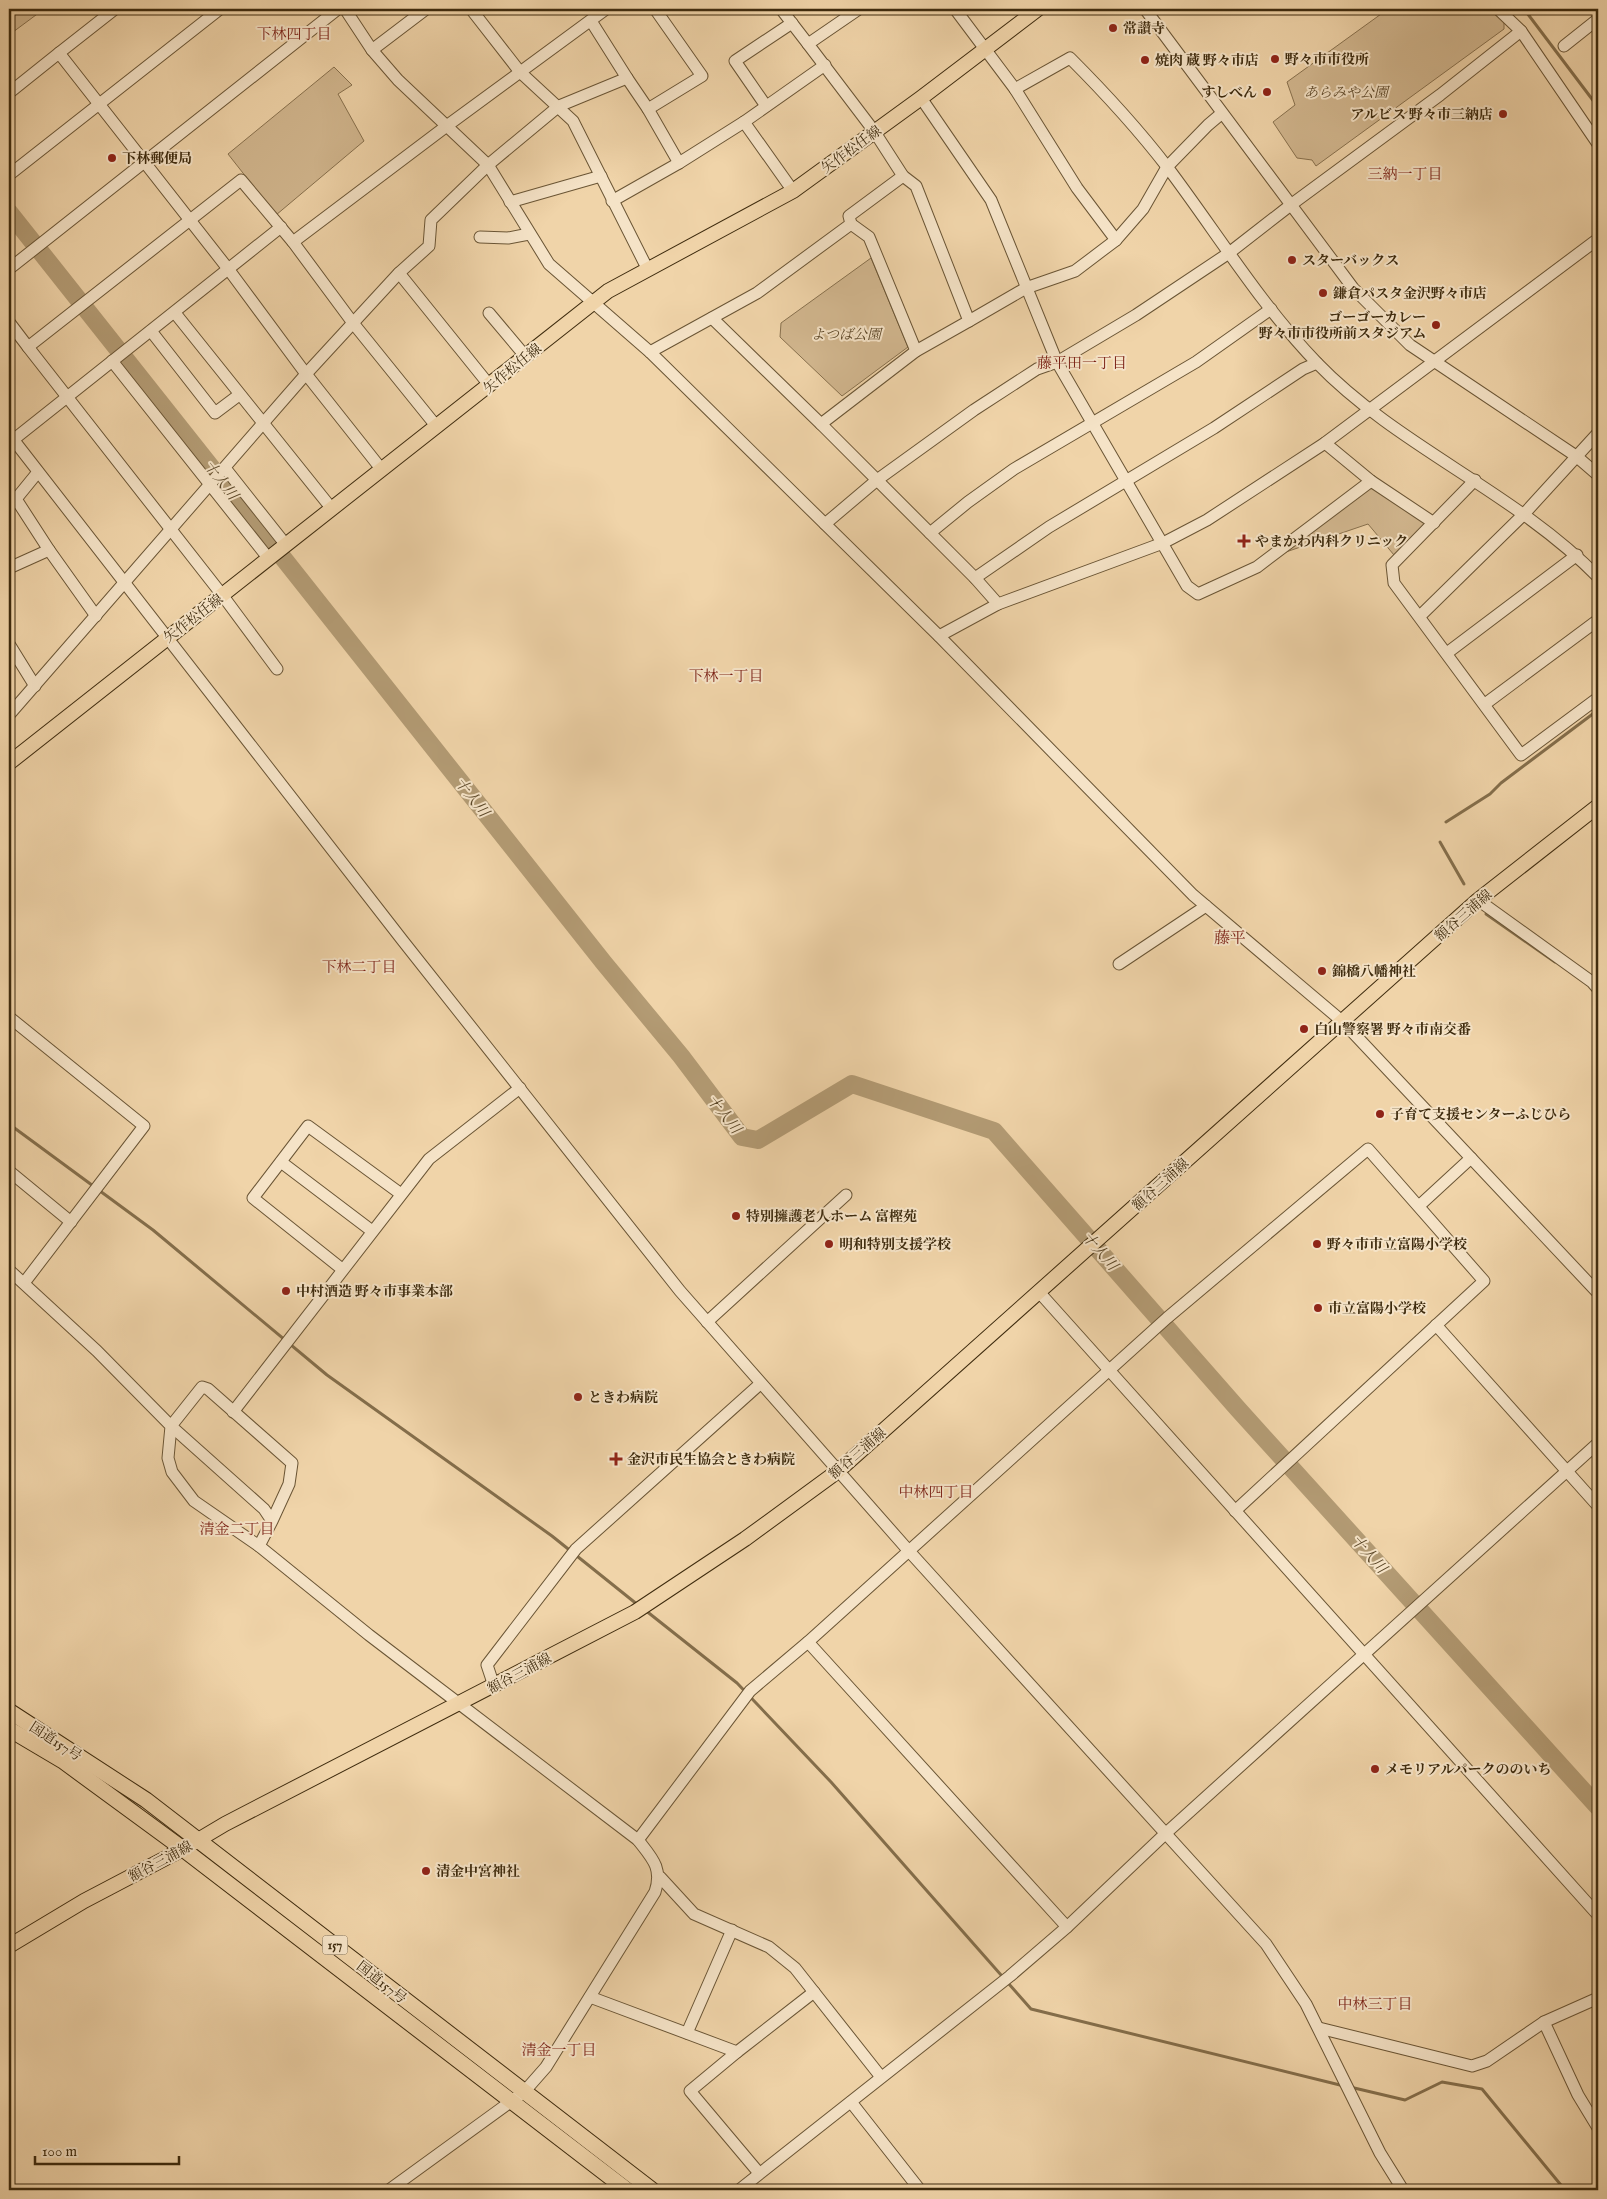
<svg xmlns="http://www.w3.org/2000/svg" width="1607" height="2199" viewBox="0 0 1607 2199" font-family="'IM FELL English','Noto Serif JP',serif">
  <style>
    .green { fill: #d2b78f; stroke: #88714e }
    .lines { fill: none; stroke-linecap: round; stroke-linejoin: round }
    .stream { stroke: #846e4b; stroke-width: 3 }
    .river { stroke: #b39b74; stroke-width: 18 }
    .minor-casing { stroke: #6a5535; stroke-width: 13 }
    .major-casing { stroke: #3e2b0e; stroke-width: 16 }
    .highway-casing { stroke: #3e2b0e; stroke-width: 17 }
    .minor { stroke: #f5e3c7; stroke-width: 11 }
    .major { stroke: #f0d4a9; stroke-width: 14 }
    .highway { stroke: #f0d4a9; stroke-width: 15 }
    .poi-dot { fill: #8f2418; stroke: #f5e3c7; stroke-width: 2 }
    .labels { text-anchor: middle; stroke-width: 4; stroke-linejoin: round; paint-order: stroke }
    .shield { fill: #f5e3c7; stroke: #756246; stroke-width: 1 }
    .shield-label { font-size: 12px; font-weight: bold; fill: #3e2b0e }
    .poi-label { font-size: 14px; font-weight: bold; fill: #3e2b0e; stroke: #f5e3c7; text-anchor: start }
    .park-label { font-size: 14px; font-style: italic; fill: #5c4728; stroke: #f5e3c7 }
    .street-label { font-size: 14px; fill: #3e2b0e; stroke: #f5e3c7 }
    .neighbourhood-label { font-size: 15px; fill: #7a1f14; stroke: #f5e3c7 }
    .water-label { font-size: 15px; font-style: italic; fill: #5b4728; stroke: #f5e3c7 }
    .quarter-label { font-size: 16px; fill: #7a1f14; stroke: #f5e3c7 }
  </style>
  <rect width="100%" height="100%" fill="#f0d4a9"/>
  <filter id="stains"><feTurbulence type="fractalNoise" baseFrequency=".004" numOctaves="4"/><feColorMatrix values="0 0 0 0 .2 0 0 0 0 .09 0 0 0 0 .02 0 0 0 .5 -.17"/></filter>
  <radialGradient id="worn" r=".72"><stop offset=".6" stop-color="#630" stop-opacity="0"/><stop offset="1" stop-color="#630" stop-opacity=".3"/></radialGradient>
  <g class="green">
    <polygon points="9,9 44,9 9,35"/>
    <polygon points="1388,9 1492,9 1504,21 1504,29 1316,166 1312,160 1297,158 1273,122 1295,105 1287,82"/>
    <polygon points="334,67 352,85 338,94 364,141 276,215 228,154"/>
    <polygon points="871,258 908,347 842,396 780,337 781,323"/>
    <polygon points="1371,486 1426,523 1394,555 1368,524 1280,554"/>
  </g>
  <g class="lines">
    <g class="stream">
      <polyline points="1524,9 1598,107"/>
      <polyline points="1446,822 1490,794 1501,783 1598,710"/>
      <polyline points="1440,842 1464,884"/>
      <polyline points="1486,914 1555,962"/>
      <polyline points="9,1124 153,1230 327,1375 552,1536 638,1605"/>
      <polyline points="645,1610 737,1683 831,1782 1031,2009 1344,2086"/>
      <polyline points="1350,2087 1405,2100 1442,2082 1482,2089 1565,2190"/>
    </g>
    <polyline class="river" points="9,212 604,963 681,1056 742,1137 758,1140 852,1084 994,1131 1238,1409 1598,1807"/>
    <defs>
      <g id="minor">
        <polyline points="345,9 372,50 398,80 488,165 549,264 650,352 939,636 1193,895 1343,1022 1598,1293"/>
        <polyline points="471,9 520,72 573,121 648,270"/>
        <polyline points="781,9 808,44"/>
        <polyline points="859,9 808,44 874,131 903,176 916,186 969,321 916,351 821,424 975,578 998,604 1163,543 1207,520 1325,443 1598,239"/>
        <polyline points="955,9 1015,89 1077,188 1116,240"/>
        <polyline points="1145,9 1353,288 1410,345 1576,456 1598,475"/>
        <polyline points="1498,9 1521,31 1598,144"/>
        <polyline points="591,21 627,78"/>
        <polyline points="1564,46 1598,19"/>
        <polyline points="372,50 426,9"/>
        <polyline points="59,53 115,9"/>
        <path d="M1015,89L1070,58C1105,93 1138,129 1168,168C1217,233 1260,304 1317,363C1398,447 1515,492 1598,577"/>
        <polyline points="9,93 59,53 229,270 306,374 382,470"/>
        <polyline points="921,98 991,200 1057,362 1187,586 1198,594 1257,567 1371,481"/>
        <polyline points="766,106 735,61 792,23"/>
        <polyline points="648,109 702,76 655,9"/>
        <polyline points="744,122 793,191"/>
        <polyline points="9,175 220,9"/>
        <polyline points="612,201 679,163"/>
        <polyline points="510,202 601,176"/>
        <polyline points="851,224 869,237 916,351"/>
        <polyline points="480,237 508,238 529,234"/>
        <polyline points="293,242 353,323 437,427"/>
        <polyline points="9,269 338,9"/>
        <polyline points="399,273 490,386"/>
        <polyline points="175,313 332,509"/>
        <polyline points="489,313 526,357"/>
        <polyline points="712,318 821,424"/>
        <polyline points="969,321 1026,288 1075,271 1116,240 1143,209 1167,167 1208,125 1221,114"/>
        <polyline points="9,322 28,347 241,180 293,242 448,125 606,9"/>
        <polyline points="151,331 215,413 239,395"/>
        <polyline points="28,347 223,596 277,669"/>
        <polyline points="650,352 757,293 851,224 849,216 903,176"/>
        <polyline points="112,361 269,559"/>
        <polyline points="9,434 403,941 680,1291 908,1550 1266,1944 1306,2004 1380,2153 1403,2190"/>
        <polyline points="13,440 281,227"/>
        <polyline points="1325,443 1371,481 1434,523"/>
        <polyline points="225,468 286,545"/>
        <polyline points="1475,480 1392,565 1394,583 1521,755 1598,698"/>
        <polyline points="825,524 877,480 974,410 1037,369 1057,362 1136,315 1229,253 1292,204 1440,95 1521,31"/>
        <polyline points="930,533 968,502 1014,469 1196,362 1271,309"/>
        <polyline points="49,550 96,616"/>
        <polyline points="9,568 49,550 16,499 38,472"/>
        <polyline points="975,578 1049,527 1214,428 1303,369 1317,363"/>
        <polyline points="1420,616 1524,514 1598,433"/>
        <polyline points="939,636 998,604"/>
        <polyline points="9,644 35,686"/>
        <polyline points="1447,653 1577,555"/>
        <polyline points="1485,704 1598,620"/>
        <polyline points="9,715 306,374 399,273 429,246 431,220 488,165 559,106 627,78 648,109 679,163 744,122 825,65"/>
        <polyline points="1478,900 1592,982 1598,989"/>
        <polyline points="1119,964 1206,906"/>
        <polyline points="9,1017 144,1126 24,1283"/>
        <polyline points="281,1162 372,1231"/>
        <polyline points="9,1171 71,1222"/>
        <polyline points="1420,1205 1471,1158"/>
        <polyline points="342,1269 253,1198 308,1126 401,1194"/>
        <path d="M9,1270L97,1351L171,1426L168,1458L172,1472L194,1501L259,1546L369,1635L638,1840C652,1858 663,1868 655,1892L546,2067L524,2092L389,2190"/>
        <polyline points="1039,1292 1598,1915"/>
        <polyline points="707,1322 846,1195"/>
        <polyline points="1436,1325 1598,1506"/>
        <polyline points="233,1412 429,1159 520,1088"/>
        <polyline points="259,1546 272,1521 264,1509 171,1426 202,1387 208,1389 292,1463 289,1484 272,1521"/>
        <polyline points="808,1642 1067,1927"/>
        <polyline points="494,1686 487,1665 576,1549 760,1384"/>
        <polyline points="638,1840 750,1691 808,1642 1167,1318 1368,1149 1484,1281 1235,1511"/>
        <polyline points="660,1877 694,1914 769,1947 795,1968 881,2077"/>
        <polyline points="590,1997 737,2052 690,2091 759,2173"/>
        <polyline points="1544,2022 1578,2095 1598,2128"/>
        <polyline points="1319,2028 1472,2066 1487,2061 1544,2022 1598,1998"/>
        <polyline points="687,2033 732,1930"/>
        <polyline points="737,2052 814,1992"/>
        <polyline points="851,2102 920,2190"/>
        <polyline points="739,2190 1010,1976 1067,1927 1165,1834 1598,1443"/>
      </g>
      <g id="major">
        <polyline points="9,763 608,291 793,191 921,98 1038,9"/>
        <polyline points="9,1946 84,1901 183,1849 225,1824 635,1612 745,1539 838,1471 1478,900 1598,806"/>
      </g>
      <g id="highway">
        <polyline points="9,1711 146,1800 652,2190"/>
        <polyline points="9,1729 63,1761 183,1849 627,2190"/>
      </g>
    </defs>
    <use href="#minor" class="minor-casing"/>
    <use href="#major" class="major-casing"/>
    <use href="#highway" class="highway-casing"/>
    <use href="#minor" class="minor"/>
    <use href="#major" class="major"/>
    <use href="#highway" class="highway"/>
  </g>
  <g class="poi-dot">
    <circle cx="1113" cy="28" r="5"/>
    <circle cx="1275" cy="59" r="5"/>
    <circle cx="1145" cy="60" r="5"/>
    <circle cx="1267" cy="92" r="5"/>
    <circle cx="1503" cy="114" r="5"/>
    <circle cx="112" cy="158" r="5"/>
    <circle cx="1292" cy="260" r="5"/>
    <circle cx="1323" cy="293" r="5"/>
    <circle cx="1436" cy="325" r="5"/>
    <path d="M1241.5 533.5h5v5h5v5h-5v5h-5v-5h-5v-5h5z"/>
    <circle cx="1322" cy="971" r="5"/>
    <circle cx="1304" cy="1029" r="5"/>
    <circle cx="1380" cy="1114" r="5"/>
    <circle cx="736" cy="1216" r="5"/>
    <circle cx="829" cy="1244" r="5"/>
    <circle cx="1317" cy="1244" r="5"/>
    <circle cx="286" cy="1291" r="5"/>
    <circle cx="1318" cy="1308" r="5"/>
    <circle cx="578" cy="1397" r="5"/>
    <path d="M613.5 1451.5h5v5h5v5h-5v5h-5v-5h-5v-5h5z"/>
    <circle cx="1375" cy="1769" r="5"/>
    <circle cx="426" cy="1871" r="5"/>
  </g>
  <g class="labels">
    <rect class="shield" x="322.5" y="1935.5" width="25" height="19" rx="4"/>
    <g class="shield-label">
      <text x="335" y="1949">157</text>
    </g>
    <g class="poi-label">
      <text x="1123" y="33">常讃寺</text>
      <text x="1285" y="64">野々市市役所</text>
      <text x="1155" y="65">焼肉 蔵 野々市店</text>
      <text x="1257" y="97" text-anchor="end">すしべん</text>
      <text x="1493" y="119" text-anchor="end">アルビス 野々市三納店</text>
      <text x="122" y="163">下林郵便局</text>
      <text x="1302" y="265">スターバックス</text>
      <text x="1333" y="298">鎌倉パスタ金沢野々市店</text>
      <text x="1426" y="322" text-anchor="end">ゴーゴーカレー<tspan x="1426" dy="16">野々市市役所前スタジアム</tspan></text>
      <text x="1255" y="546">やまかわ内科クリニック</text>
      <text x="1332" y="976">錦橋八幡神社</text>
      <text x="1314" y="1034">白山警察署 野々市南交番</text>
      <text x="1390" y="1119">子育て支援センターふじひら</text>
      <text x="746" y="1221">特別擁護老人ホーム 富樫苑</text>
      <text x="839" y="1249">明和特別支援学校</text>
      <text x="1327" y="1249">野々市市立富陽小学校</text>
      <text x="296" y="1296">中村酒造 野々市事業本部</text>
      <text x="1328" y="1313">市立富陽小学校</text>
      <text x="588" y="1402">ときわ病院</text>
      <text x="627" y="1464">金沢市民生協会ときわ病院</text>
      <text x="1385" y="1774">メモリアルパークののいち</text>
      <text x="436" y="1876">清金中宮神社</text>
    </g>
    <g class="park-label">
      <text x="1346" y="97">あらみや公園</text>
      <text x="846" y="339">よつば公園</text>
    </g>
    <g class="street-label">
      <text transform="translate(851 149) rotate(-36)" y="5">矢作松任線</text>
      <text transform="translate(512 368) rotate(-39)" y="5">矢作松任線</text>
      <text transform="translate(193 618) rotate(-37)" y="5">矢作松任線</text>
      <text transform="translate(1463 915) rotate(-41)" y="5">額谷三浦線</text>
      <text transform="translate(1160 1184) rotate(-42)" y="5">額谷三浦線</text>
      <text transform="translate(857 1453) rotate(-41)" y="5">額谷三浦線</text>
      <text transform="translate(519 1673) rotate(-28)" y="5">額谷三浦線</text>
      <text transform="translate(56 1741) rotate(33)" y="5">国道157号</text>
      <text transform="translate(160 1861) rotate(-28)" y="5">額谷三浦線</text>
      <text transform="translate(382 1982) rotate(38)" y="5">国道157号</text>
    </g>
    <g class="neighbourhood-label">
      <text x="294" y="39">下林四丁目</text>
      <text x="1405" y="179">三納一丁目</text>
      <text x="1082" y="368">藤平田一丁目</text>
      <text x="726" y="681">下林一丁目</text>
      <text x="359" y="972">下林二丁目</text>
      <text x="936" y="1497">中林四丁目</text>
      <text x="237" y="1534">清金二丁目</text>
      <text x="1375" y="2009">中林三丁目</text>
      <text x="559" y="2055">清金一丁目</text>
    </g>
    <g class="water-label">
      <text transform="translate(221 480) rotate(52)" y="5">十人川</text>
      <text transform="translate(472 797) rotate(52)" y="5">十人川</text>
      <text transform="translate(724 1114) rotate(51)" y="5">十人川</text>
      <text transform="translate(1100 1251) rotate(49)" y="5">十人川</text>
      <text transform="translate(1369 1554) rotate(48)" y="5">十人川</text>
    </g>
    <g class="quarter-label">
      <text x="1230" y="943">藤平</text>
    </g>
  </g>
  <rect width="1607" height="2199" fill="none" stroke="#f0d4a9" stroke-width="30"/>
  <rect x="10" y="10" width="1587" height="2179" fill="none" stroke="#3e2b0e" stroke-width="2.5"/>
  <rect x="15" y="15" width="1577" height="2169" fill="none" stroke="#3e2b0e"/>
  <path d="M35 2156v8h144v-8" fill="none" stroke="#3e2b0e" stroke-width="2.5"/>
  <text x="42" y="2156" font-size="15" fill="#3e2b0e" stroke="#f5e3c7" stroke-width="4" paint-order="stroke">100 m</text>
  <rect width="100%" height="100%" filter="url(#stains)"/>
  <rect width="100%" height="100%" fill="url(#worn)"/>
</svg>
